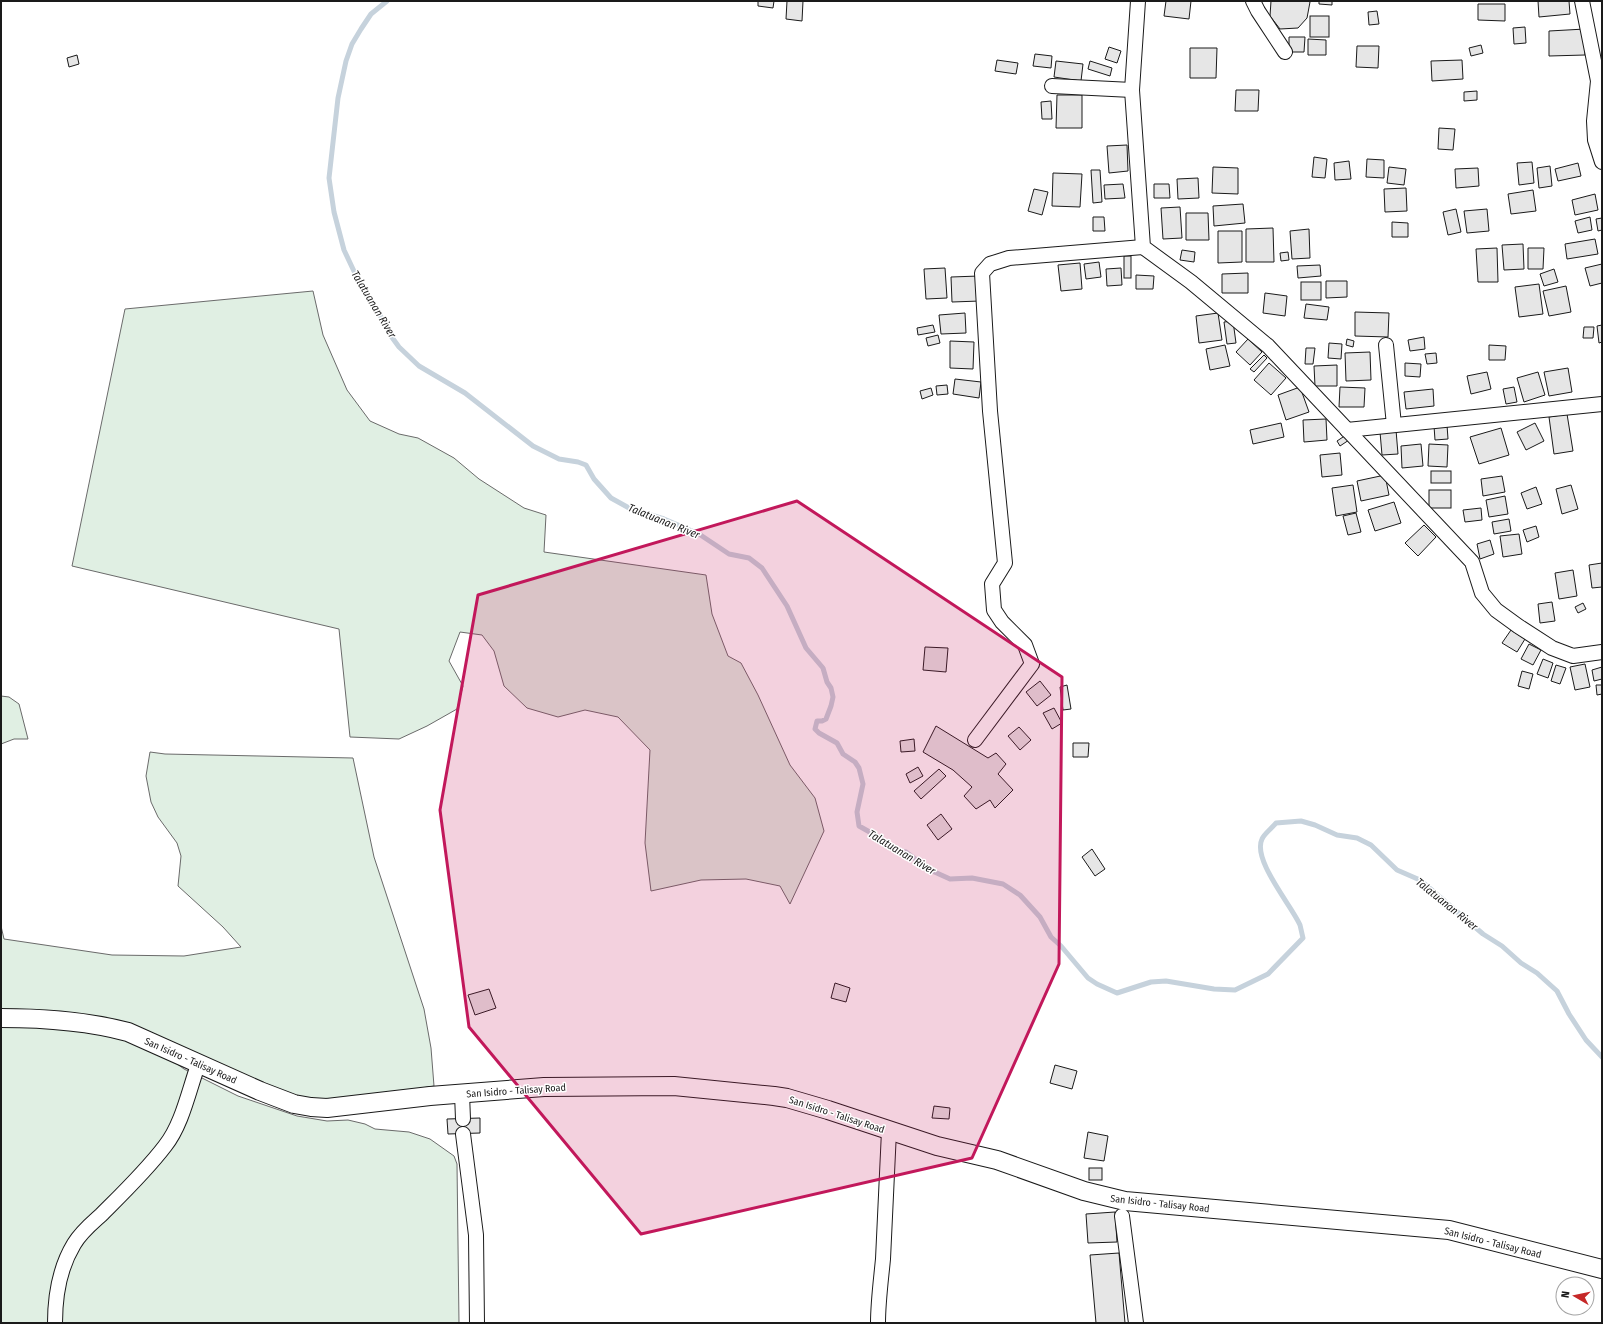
<svg xmlns="http://www.w3.org/2000/svg" width="1603" height="1324" viewBox="0 0 1603 1324" font-family="'Fira Sans Condensed',sans-serif">
  <style>
    .green { fill: #e0efe3; stroke: #6a6a6a }
    .lines { fill: none; stroke-linecap: round; stroke-linejoin: round }
    .stream { stroke: #c6d2dc; stroke-width: 5 }
    .building { fill: #e6e6e6; stroke: #1a1a1a }
    .minor-casing { stroke: #1a1a1a; stroke-width: 16 }
    .tertiary-casing { stroke: #1a1a1a; stroke-width: 20 }
    .minor { stroke: #fff; stroke-width: 14 }
    .tertiary { stroke: #fff; stroke-width: 18 }
    .marked { fill: #c2185b; fill-opacity: 0.2; stroke: #c2185b; stroke-width: 3; stroke-linejoin: round }
    .labels { text-anchor: middle; stroke-width: 3; stroke-linejoin: round; paint-order: stroke }
    .street-label { font-size: 10px; fill: #1a1a1a; stroke: #fff }
    .water-label { font-size: 11px; font-style: italic; fill: #1a1a1a; stroke: #fff }
  </style>
  <rect width="100%" height="100%" fill="#fff"/>
  <g class="green">
    <polygon points="313,291 323,335 347,390 370,421 399,434 418,438 454,458 479,479 524,508 546,515 544,552 706,575 712,614 728,656 741,663 758,695 790,765 815,798 824,831 790,904 780,886 746,879 701,880 651,891 645,843 650,750 618,717 585,710 558,717 527,708 504,686 494,651 482,635 460,632 449,661 463,686 457,709 427,726 399,739 350,737 339,629 72,566 125,309"/>
    <polygon points="1,696 9,697 19,704 28,739 14,739 1,744"/>
    <polygon points="150,752 165,754 353,758 374,857 424,1009 431,1048 434,1086 339,1102 289,1096 171,1043 1,1012 1,926 4,939 112,955 184,956 241,947 223,927 178,886 181,856 177,843 158,817 151,802 146,776"/>
    <polygon points="1,1024 32,1025 112,1036 131,1042 169,1058 184,1069 238,1096 297,1116 327,1121 348,1120 365,1124 375,1129 409,1132 430,1139 454,1156 457,1164 459,1323 1,1323"/>
  </g>
  <g class="lines">
    <path class="stream" d="M387,1L371,14L361,29L352,44L346,61L338,98L329,178L334,212L344,250L360,284L380,315L391,336L399,347L419,366L465,393L533,446L559,459L578,462L586,465L594,479L611,498L629,508L664,519L699,534L729,554L749,558L762,568L787,606L806,648L823,668L827,682L831,688L833,697L831,706L826,719L822,721H817L815,729L819,733L837,743L843,754L855,762L859,768L863,784L857,812L859,826L875,835L895,850L906,852L928,869L950,879L972,878L1003,884L1020,895L1040,917L1051,937L1061,946L1088,978L1097,984L1117,993L1151,982L1166,981L1214,989L1235,990L1268,974L1303,938C1302,934 1301,929 1300,925C1292,906 1252,860 1262,839C1264,834 1272,828 1276,823L1301,821L1315,825L1337,835L1357,838L1371,845L1397,870L1420,880L1483,934L1502,946L1521,963L1537,973L1557,991L1569,1014L1586,1040L1602,1057"/>
  </g>
  <g class="building">
    <polygon points="758,1 774,1 773,8 758,6"/>
    <polygon points="787,1 803,1 802,21 786,19"/>
    <polygon points="1166,1 1191,1 1189,19 1164,16"/>
    <polygon points="1271,1 1308,1 1310,2 1307,18 1298,28 1280,29 1270,16"/>
    <polygon points="1319,1 1332,1 1332,5 1319,4"/>
    <polygon points="1538,1 1569,1 1570,14 1539,17"/>
    <polygon points="1478,4 1505,4 1505,21 1478,20"/>
    <polygon points="1377,11 1379,24 1369,25 1368,12"/>
    <rect x="1310" y="16" width="19" height="21"/>
    <polygon points="1525,27 1526,43 1514,44 1513,28"/>
    <polygon points="1585,29 1585,55 1549,56 1549,31"/>
    <polygon points="1289,37 1305,37 1304,52 1289,52"/>
    <polygon points="1308,39 1326,40 1326,55 1308,55"/>
    <polygon points="1481,45 1483,53 1471,56 1469,48"/>
    <polygon points="1357,46 1379,46 1378,68 1356,67"/>
    <polygon points="1109,47 1121,51 1117,63 1105,59"/>
    <polygon points="1190,48 1217,48 1216,78 1190,78"/>
    <polygon points="1035,54 1052,56 1051,68 1033,66"/>
    <polygon points="77,55 79,64 69,67 67,58"/>
    <polygon points="997,60 1018,63 1016,74 995,71"/>
    <polygon points="1462,60 1463,79 1432,81 1431,61"/>
    <polygon points="1056,61 1083,64 1081,81 1054,77"/>
    <polygon points="1090,61 1112,68 1110,76 1088,69"/>
    <polygon points="1236,90 1259,90 1258,111 1235,111"/>
    <polygon points="1477,91 1477,100 1464,101 1464,92"/>
    <polygon points="1057,95 1082,95 1082,128 1056,128"/>
    <polygon points="1051,101 1052,119 1042,119 1041,102"/>
    <polygon points="1439,128 1455,129 1453,150 1438,149"/>
    <polygon points="1127,145 1128,171 1109,173 1107,146"/>
    <polygon points="1314,157 1327,159 1325,178 1312,177"/>
    <polygon points="1367,159 1384,160 1384,178 1366,177"/>
    <polygon points="1349,161 1351,179 1335,180 1334,163"/>
    <polygon points="1532,162 1534,183 1519,185 1517,163"/>
    <polygon points="1578,163 1581,176 1558,181 1555,169"/>
    <polygon points="1550,166 1552,186 1539,188 1537,168"/>
    <polygon points="1213,167 1238,168 1238,194 1212,193"/>
    <polygon points="1389,167 1406,169 1404,185 1387,183"/>
    <polygon points="1478,168 1479,186 1456,188 1455,169"/>
    <polygon points="1091,170 1100,170 1102,202 1093,203"/>
    <polygon points="1053,173 1082,174 1080,207 1052,206"/>
    <polygon points="1198,178 1199,198 1178,199 1177,179"/>
    <polygon points="1123,184 1125,198 1105,199 1104,185"/>
    <polygon points="1154,184 1169,184 1170,198 1154,198"/>
    <polygon points="1406,188 1407,211 1385,212 1384,189"/>
    <polygon points="1034,189 1048,192 1042,215 1028,211"/>
    <polygon points="1533,190 1536,211 1511,214 1508,194"/>
    <polygon points="1595,194 1598,210 1575,215 1572,200"/>
    <polygon points="1243,204 1245,223 1214,226 1213,206"/>
    <polygon points="1180,207 1182,238 1163,239 1161,208"/>
    <polygon points="1456,209 1461,232 1448,235 1443,212"/>
    <polygon points="1487,209 1489,231 1467,233 1464,211"/>
    <polygon points="1186,213 1208,213 1209,240 1186,240"/>
    <polygon points="1093,217 1104,217 1105,231 1093,231"/>
    <polygon points="1590,217 1592,230 1578,233 1575,221"/>
    <polygon points="1602,218 1602,230 1598,231 1596,219"/>
    <polygon points="1392,222 1408,223 1408,237 1392,237"/>
    <polygon points="1273,228 1274,262 1246,262 1246,229"/>
    <polygon points="1309,229 1310,258 1292,259 1290,231"/>
    <polygon points="1218,231 1242,231 1242,262 1218,263"/>
    <polygon points="1595,239 1598,254 1567,259 1565,244"/>
    <polygon points="1523,244 1524,269 1504,270 1502,245"/>
    <polygon points="1497,248 1498,282 1478,282 1476,249"/>
    <polygon points="1528,248 1544,248 1543,269 1528,269"/>
    <polygon points="1182,250 1195,252 1194,262 1180,260"/>
    <polygon points="1288,252 1289,260 1281,261 1280,253"/>
    <rect x="1124" y="256" width="7" height="22"/>
    <polygon points="1099,262 1101,277 1086,279 1084,264"/>
    <polygon points="1080,263 1082,289 1061,291 1058,265"/>
    <polygon points="1602,264 1602,283 1590,286 1585,268"/>
    <polygon points="1320,265 1321,276 1298,278 1297,266"/>
    <polygon points="945,268 947,298 926,299 924,269"/>
    <polygon points="1121,268 1122,285 1107,286 1106,269"/>
    <polygon points="1554,269 1558,282 1544,286 1540,274"/>
    <polygon points="1248,273 1248,293 1222,293 1222,274"/>
    <polygon points="1136,275 1154,276 1153,289 1136,289"/>
    <polygon points="979,276 980,301 952,302 951,277"/>
    <polygon points="1326,281 1347,281 1347,297 1326,298"/>
    <rect x="1301" y="282" width="20" height="18"/>
    <polygon points="1539,284 1543,314 1519,317 1515,287"/>
    <polygon points="1566,286 1571,312 1549,316 1543,291"/>
    <polygon points="1265,293 1287,296 1285,316 1263,313"/>
    <polygon points="1306,304 1329,307 1327,320 1304,318"/>
    <polygon points="1355,312 1389,313 1388,337 1355,336"/>
    <polygon points="965,313 966,333 941,334 939,315"/>
    <polygon points="1218,313 1222,340 1199,343 1196,316"/>
    <polygon points="1233,321 1236,343 1227,344 1224,322"/>
    <polygon points="933,325 935,332 918,335 917,328"/>
    <polygon points="1602,325 1602,342 1599,343 1597,326"/>
    <polygon points="1584,327 1594,327 1593,338 1583,338"/>
    <polygon points="938,335 940,343 928,346 926,338"/>
    <polygon points="1424,337 1425,349 1410,351 1408,340"/>
    <polygon points="1248,339 1262,352 1250,365 1236,352"/>
    <polygon points="1347,339 1354,341 1353,347 1346,345"/>
    <polygon points="950,341 974,342 973,369 950,368"/>
    <polygon points="1329,343 1342,344 1341,359 1328,358"/>
    <polygon points="1225,345 1230,366 1210,370 1206,349"/>
    <polygon points="1489,345 1506,346 1505,360 1489,360"/>
    <polygon points="1306,348 1315,348 1313,364 1305,364"/>
    <polygon points="1370,352 1371,380 1346,381 1345,353"/>
    <polygon points="1436,353 1437,363 1427,364 1425,354"/>
    <polygon points="1264,355 1267,358 1254,372 1250,369"/>
    <polygon points="1269,363 1286,378 1271,395 1254,380"/>
    <polygon points="1405,363 1421,364 1420,377 1405,376"/>
    <polygon points="1337,365 1337,386 1315,386 1314,366"/>
    <polygon points="1568,368 1572,392 1549,396 1544,372"/>
    <polygon points="1487,372 1491,389 1471,394 1467,376"/>
    <polygon points="1538,372 1545,395 1524,402 1517,378"/>
    <polygon points="955,379 981,382 979,398 953,394"/>
    <polygon points="947,385 948,394 937,395 936,386"/>
    <polygon points="1300,387 1309,412 1286,420 1278,395"/>
    <polygon points="1340,387 1365,388 1364,407 1339,407"/>
    <polygon points="1514,387 1517,402 1506,404 1503,389"/>
    <polygon points="931,388 933,395 922,399 920,391"/>
    <polygon points="1433,389 1434,406 1406,409 1404,392"/>
    <polygon points="1567,414 1573,451 1554,454 1549,417"/>
    <polygon points="1326,419 1327,440 1304,442 1303,420"/>
    <polygon points="1281,423 1284,437 1253,444 1250,430"/>
    <polygon points="1535,423 1544,441 1526,450 1517,432"/>
    <polygon points="1447,425 1448,439 1435,440 1434,426"/>
    <polygon points="1501,428 1509,455 1479,464 1470,437"/>
    <polygon points="1396,430 1398,454 1382,455 1380,432"/>
    <polygon points="1346,435 1349,440 1340,446 1337,441"/>
    <polygon points="1421,444 1423,466 1402,468 1401,446"/>
    <polygon points="1429,444 1448,445 1447,467 1428,466"/>
    <polygon points="1340,453 1342,475 1322,477 1320,455"/>
    <rect x="1431" y="471" width="20" height="12"/>
    <polygon points="1385,475 1389,495 1361,501 1357,481"/>
    <polygon points="1502,476 1505,492 1483,496 1481,479"/>
    <polygon points="1353,485 1357,512 1336,516 1332,488"/>
    <polygon points="1571,485 1578,509 1562,514 1556,489"/>
    <polygon points="1536,487 1542,504 1527,509 1521,493"/>
    <rect x="1429" y="490" width="22" height="18"/>
    <polygon points="1505,496 1508,514 1489,517 1486,500"/>
    <polygon points="1394,502 1401,523 1375,531 1368,510"/>
    <polygon points="1481,508 1482,520 1465,522 1463,510"/>
    <polygon points="1356,513 1361,532 1348,535 1343,516"/>
    <polygon points="1509,519 1511,531 1494,534 1492,522"/>
    <polygon points="1424,525 1436,537 1418,556 1405,543"/>
    <polygon points="1536,526 1539,537 1527,542 1523,530"/>
    <polygon points="1519,534 1522,554 1503,557 1500,536"/>
    <polygon points="1490,540 1494,554 1480,559 1477,544"/>
    <polygon points="1602,563 1602,587 1592,588 1589,565"/>
    <polygon points="1573,570 1577,596 1559,599 1555,573"/>
    <polygon points="1552,602 1555,621 1540,623 1538,604"/>
    <polygon points="1583,603 1586,609 1578,613 1575,607"/>
    <polygon points="1511,630 1525,639 1517,652 1502,643"/>
    <polygon points="1529,644 1541,650 1533,665 1521,659"/>
    <polygon points="925,647 948,648 946,672 923,670"/>
    <polygon points="1543,659 1553,663 1548,678 1537,674"/>
    <polygon points="1585,664 1590,687 1575,690 1570,667"/>
    <polygon points="1556,665 1566,668 1560,684 1551,681"/>
    <polygon points="1602,667 1602,679 1594,681 1592,670"/>
    <polygon points="1522,671 1533,674 1529,689 1518,686"/>
    <polygon points="1040,681 1051,695 1037,706 1026,692"/>
    <polygon points="1067,685 1071,709 1063,710 1060,687"/>
    <polygon points="1596,685 1602,685 1602,694 1597,695"/>
    <polygon points="1054,708 1062,723 1052,729 1043,713"/>
    <polygon points="936,726 988,758 996,753 1006,764 998,774 1013,790 995,808 990,800 976,809 964,796 972,787 953,770 923,752"/>
    <polygon points="1019,727 1031,740 1020,750 1008,736"/>
    <polygon points="914,739 915,751 901,752 900,741"/>
    <polygon points="1073,743 1089,743 1088,757 1073,757"/>
    <polygon points="918,767 923,776 910,783 906,774"/>
    <polygon points="939,769 946,776 921,799 914,791"/>
    <polygon points="941,814 952,829 938,840 927,825"/>
    <polygon points="1092,849 1105,869 1095,876 1082,857"/>
    <polygon points="835,983 850,988 846,1002 831,998"/>
    <polygon points="489,989 496,1008 475,1015 468,995"/>
    <polygon points="1055,1065 1077,1071 1072,1089 1050,1083"/>
    <polygon points="934,1106 950,1108 949,1119 932,1118"/>
    <polygon points="480,1118 480,1133 448,1134 447,1119"/>
    <polygon points="1088,1132 1108,1136 1104,1161 1084,1158"/>
    <rect x="1089" y="1168" width="13" height="12"/>
    <polygon points="1115,1212 1117,1242 1088,1243 1086,1214"/>
    <polygon points="1119,1253 1125,1323 1096,1323 1090,1255"/>
  </g>
  <g class="lines">
    <defs>
      <g id="minor">
        <polyline points="1138,1 1132,90 1143,247 1191,282 1268,346 1472,562 1482,593 1496,610 1518,626 1552,648 1573,656 1602,652"/>
        <polyline points="1253,1 1258,11 1285,52"/>
        <polyline points="1582,1 1598,81 1594,121 1595,140 1602,162"/>
        <polyline points="1052,86 1132,90"/>
        <polyline points="1386,345 1394,425"/>
        <polyline points="1347,430 1602,404"/>
        <polyline points="975,740 1032,664 1025,645 1002,622 994,610 992,584 1005,563 990,411 982,273 990,264 1009,258 1143,247"/>
        <polyline points="462,1094 463,1119"/>
        <polyline points="463,1134 476,1235 477,1323"/>
        <polyline points="1122,1216 1136,1323"/>
        <path d="M55,1323C55,1297 60,1267 74,1244C81,1232 91,1224 101,1215C123,1193 146,1171 165,1146C182,1125 189,1090 198,1065"/>
        <path d="M878,1323C878,1302 881,1280 883,1259C885,1216 887,1174 889,1131"/>
      </g>
      <path id="tertiary" d="M1,1018C43,1018 87,1021 128,1032L260,1091L294,1104L311,1107L327,1108L430,1096L544,1087L674,1086L774,1096L787,1098L828,1110L937,1146L997,1160L1084,1191L1125,1201L1449,1230L1602,1269"/>
    </defs>
    <use href="#minor" class="minor-casing"/>
    <use href="#tertiary" class="tertiary-casing"/>
    <use href="#minor" class="minor"/>
    <use href="#tertiary" class="tertiary"/>
  </g>
  <path class="marked" d="M797,501L1062,677L1059,964L972,1158L641,1234L469,1027L440,810L478,595Z"/>
  <g class="labels">
    <g class="street-label">
      <text transform="translate(191 1060) rotate(24)" y="4">San Isidro - Talisay Road</text>
      <text transform="translate(516 1090) rotate(-4)" y="4">San Isidro - Talisay Road</text>
      <text transform="translate(837 1114) rotate(18)" y="4">San Isidro - Talisay Road</text>
      <text transform="translate(1160 1203) rotate(6)" y="4">San Isidro - Talisay Road</text>
      <text transform="translate(1493 1242) rotate(14)" y="4">San Isidro - Talisay Road</text>
    </g>
    <g class="water-label">
      <text transform="translate(374 304) rotate(59)" y="4">Talatuanan River</text>
      <text transform="translate(664 521) rotate(22)" y="4">Talatuanan River</text>
      <text transform="translate(902 852) rotate(31)" y="4">Talatuanan River</text>
      <text transform="translate(1447 904) rotate(39)" y="4">Talatuanan River</text>
    </g>
  </g>
  <rect width="1603" height="1324" fill="none" stroke="#1a1a1a" stroke-width="4"/>
  <g transform="translate(1575 1296) rotate(279)"><circle r="19" fill="#ffffff" stroke="#a3a3a3"/>
  <path d="M0-3L7 15L0 10L-7 15Z" fill="#c62828"/>
  <text y="-6" font-size="11" font-weight="bold" text-anchor="middle" fill="#1a1a1a">N</text>
  </g>
</svg>
